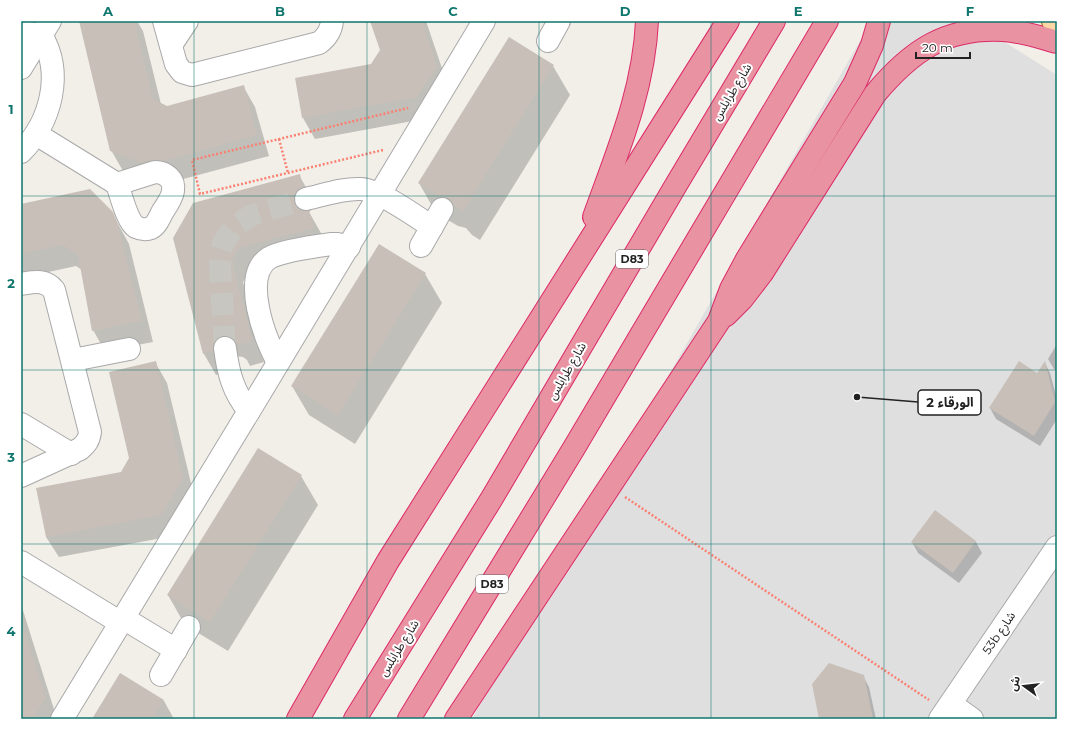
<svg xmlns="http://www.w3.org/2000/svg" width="1078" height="740" viewBox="0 0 1078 740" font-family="Montserrat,'Noto Sans Arabic',sans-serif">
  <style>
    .residential { fill: #e0dfdf }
    .shadow { fill: #0003 }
    .building { fill: #c7bfb8 }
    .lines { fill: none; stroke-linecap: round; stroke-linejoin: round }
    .minor-tunnel { stroke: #c8c6c1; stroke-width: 22; stroke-dasharray: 22 11; stroke-linecap: butt }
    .minor-casing { stroke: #a9a9a9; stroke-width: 24 }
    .major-casing { stroke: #a06b00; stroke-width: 24 }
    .highway-casing { stroke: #dc2a67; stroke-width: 24 }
    .path { stroke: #fa8072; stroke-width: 2.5; stroke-dasharray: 2 2; stroke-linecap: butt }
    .minor { stroke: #fff; stroke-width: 22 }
    .major { stroke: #fcd6a4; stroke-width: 22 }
    .highway { stroke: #e892a2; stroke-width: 22 }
    .grid { fill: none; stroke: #0f766e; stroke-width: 1; stroke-opacity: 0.55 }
    .labels { text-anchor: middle; stroke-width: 4; stroke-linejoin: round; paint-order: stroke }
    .shield { fill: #fff; stroke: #646464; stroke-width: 1 }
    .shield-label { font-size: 11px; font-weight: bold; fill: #222 }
    .street-label { font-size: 12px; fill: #222; stroke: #fff }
    .leader { fill: none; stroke: #222; stroke-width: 1.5 }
    .callout-dot { fill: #222; stroke: #fff; stroke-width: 1.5 }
    .callout { fill: #fff; stroke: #222; stroke-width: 1.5 }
    .callout-label { font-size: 13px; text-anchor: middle; font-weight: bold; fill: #222 }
    .neatline { fill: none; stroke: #0f766e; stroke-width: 1.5 }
    .grid-label { font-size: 13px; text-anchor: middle; font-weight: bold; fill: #0f766e }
  </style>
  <rect width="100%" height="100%" fill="#f2efe9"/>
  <polygon class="residential" points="895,21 971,21 1057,75 1057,719 472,719 861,39"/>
  <g class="shadow">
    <polygon points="87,21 137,21 143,31 161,104 167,107 243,86 255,107 269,156 176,181 123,171 111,150"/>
    <polygon points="371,21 426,21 449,89 429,118 315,139 303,118 372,65 381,50"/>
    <polygon points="553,66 570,95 480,240 472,235 466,228 458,226 436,213 419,183"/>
    <polygon points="299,175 311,196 314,208 309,212 321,233 325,249 251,269 243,282 264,362 250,366 247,360 243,357 235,356 224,372 216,375 204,354 175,239"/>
    <polygon points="21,205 112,213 129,244 153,342 105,351 93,330 82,270 76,266 21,278"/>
    <polygon points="425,274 442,303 355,444 309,415 292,386"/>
    <polygon points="1057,344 1057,371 1054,369 1048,359"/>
    <polygon points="155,362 167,383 195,500 173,536 59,557 46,537 122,473 131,459"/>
    <polygon points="1045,363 1050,373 1057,399 1057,419 1040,446 996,419 990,408 1037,374"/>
    <polygon points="301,476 318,505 228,651 185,625 168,595"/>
    <polygon points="935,512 976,542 982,553 959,583 918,553 912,542"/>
    <polygon points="21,604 57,719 21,719"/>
    <polygon points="121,674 164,701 174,719 93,719"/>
    <polygon points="863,676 869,687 876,719 820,719"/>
  </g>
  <g class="building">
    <polygon points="79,21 134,21 153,99 167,106 244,85 257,135 164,161 152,160 141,163 110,151"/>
    <polygon points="370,21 422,21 437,67 417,97 302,118 295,78 371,64 380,50"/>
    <polygon points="509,37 554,65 463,211 454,206 448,198 440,197 418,183"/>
    <polygon points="300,174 303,187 298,190 294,195 294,202 297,208 302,211 309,211 314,228 239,248 232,261 252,341 237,345 235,340 230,337 223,336 218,338 214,343 213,351 203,354 173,238 193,203"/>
    <polygon points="90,189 113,212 117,222 142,321 92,331 78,255 63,245 21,254 21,204"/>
    <polygon points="379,244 426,273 338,415 291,386"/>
    <polygon points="156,361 183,478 161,515 46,537 36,488 121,472 129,458 109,372"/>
    <polygon points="1019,361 1037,373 1045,361 1055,402 1034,436 989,408"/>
    <polygon points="258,448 302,475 210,622 167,595"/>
    <polygon points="935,510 976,541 953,573 911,542"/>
    <polygon points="24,630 46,698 33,719 21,719 21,631"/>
    <polygon points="829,663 864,675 873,719 819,719 812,684"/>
    <polygon points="120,673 164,700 153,719 92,719"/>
  </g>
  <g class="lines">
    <polyline class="minor-tunnel" points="225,348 220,268 221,250 224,241 236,225 252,215 306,199"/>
    <defs>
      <g id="minor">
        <path d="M164,21L176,64L182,72L192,75L319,43C327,37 331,31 332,21"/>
        <path d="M21,34L29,33L41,35C64,73 51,122 21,152"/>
        <polyline points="548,41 559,21"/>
        <polyline points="171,45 187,21"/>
        <polyline points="21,68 50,21"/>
        <polyline points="36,134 117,184"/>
        <path d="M155,172C165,172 175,179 173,191C172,198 167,205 163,211C160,216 157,225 151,228C146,230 140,229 136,227C127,221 121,195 117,184Z"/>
        <path d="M306,199C324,195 343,188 361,189C380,190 415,216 432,227"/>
        <polyline points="421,246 442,209"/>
        <path d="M21,284C34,282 45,279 54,290L90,432C89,440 86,444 80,449L21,476"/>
        <path d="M225,348C228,372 233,392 249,411"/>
        <polyline points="73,360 129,349"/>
        <path d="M278,362C265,340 241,276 269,258C281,251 317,246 332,244H338L349,247"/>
        <polyline points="21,424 71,454"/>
        <polyline points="21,562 121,623"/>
        <polyline points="123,618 176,650"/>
        <polyline points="161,675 189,627"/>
        <polyline points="951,704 972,719"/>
        <path d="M62,719C203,487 345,254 484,21"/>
        <polyline points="940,719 1057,547"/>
      </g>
      <polyline id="major" points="1053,21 1057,24"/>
      <g id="highway">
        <path d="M594,217C617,153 644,90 647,21"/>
        <path d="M726,315L742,299L762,273L875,94C911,51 945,27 1003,30C1022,31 1039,37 1057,42"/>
        <polyline points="298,719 388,561 728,21"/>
        <polyline points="355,719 492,498 676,185 774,21"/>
        <polyline points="409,719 574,448 827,21"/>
        <polyline points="456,719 719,321 731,289 747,259 855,83 872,45 879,21"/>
      </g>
    </defs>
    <use href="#minor" class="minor-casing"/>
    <use href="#major" class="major-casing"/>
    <use href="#highway" class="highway-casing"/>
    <g class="path">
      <polyline points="279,139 288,173"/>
      <polyline points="383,150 200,194 192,160 408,108"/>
      <polyline points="625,497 929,700"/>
    </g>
    <use href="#minor" class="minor"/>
    <use href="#major" class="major"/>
    <use href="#highway" class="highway"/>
  </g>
  <path class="grid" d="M194,21V719M367,21V719M539,21V719M711,21V719M884,21V719M21,196H1057M21,370H1057M21,544H1057"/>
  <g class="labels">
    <g class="shield">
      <rect x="616" y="250" width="32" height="18" rx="3"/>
      <rect x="476" y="575" width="32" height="18" rx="3"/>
    </g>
    <g class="shield-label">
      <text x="632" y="263">D83</text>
      <text x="492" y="588">D83</text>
    </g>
    <g class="street-label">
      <text transform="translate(732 92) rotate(-59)" y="4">شارع طرابلس</text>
      <text transform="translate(567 371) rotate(-60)" y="4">شارع طرابلس</text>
      <text transform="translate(999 633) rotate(-56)" y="4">53b شارع</text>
      <text transform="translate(399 648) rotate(-58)" y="4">شارع طرابلس</text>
    </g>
  </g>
  <path class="leader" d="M857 397L918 402"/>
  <circle class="callout-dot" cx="857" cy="397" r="4"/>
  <rect class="callout" x="918" y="390" width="63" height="25" rx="4"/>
  <g class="callout-label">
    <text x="950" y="407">الورقاء 2</text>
  </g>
  <rect width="1078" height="740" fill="none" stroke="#ffffff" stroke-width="44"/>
  <g transform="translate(1024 686) rotate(285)" stroke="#ffffff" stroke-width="3" paint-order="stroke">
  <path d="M0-3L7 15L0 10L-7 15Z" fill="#222222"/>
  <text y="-6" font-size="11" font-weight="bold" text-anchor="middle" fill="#222222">ش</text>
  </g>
  <path d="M916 52v6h54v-6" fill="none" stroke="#222222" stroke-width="2"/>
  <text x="922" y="52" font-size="12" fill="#222222" stroke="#ffffff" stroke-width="3" paint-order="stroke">20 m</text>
  <rect x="22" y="22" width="1034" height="696" class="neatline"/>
  <g class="grid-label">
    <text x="108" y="16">A</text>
    <text x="280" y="16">B</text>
    <text x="453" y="16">C</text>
    <text x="625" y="16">D</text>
    <text x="798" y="16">E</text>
    <text x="970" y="16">F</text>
    <text x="11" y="114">1</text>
    <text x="11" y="288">2</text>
    <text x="11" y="462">3</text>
    <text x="11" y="636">4</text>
  </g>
</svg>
